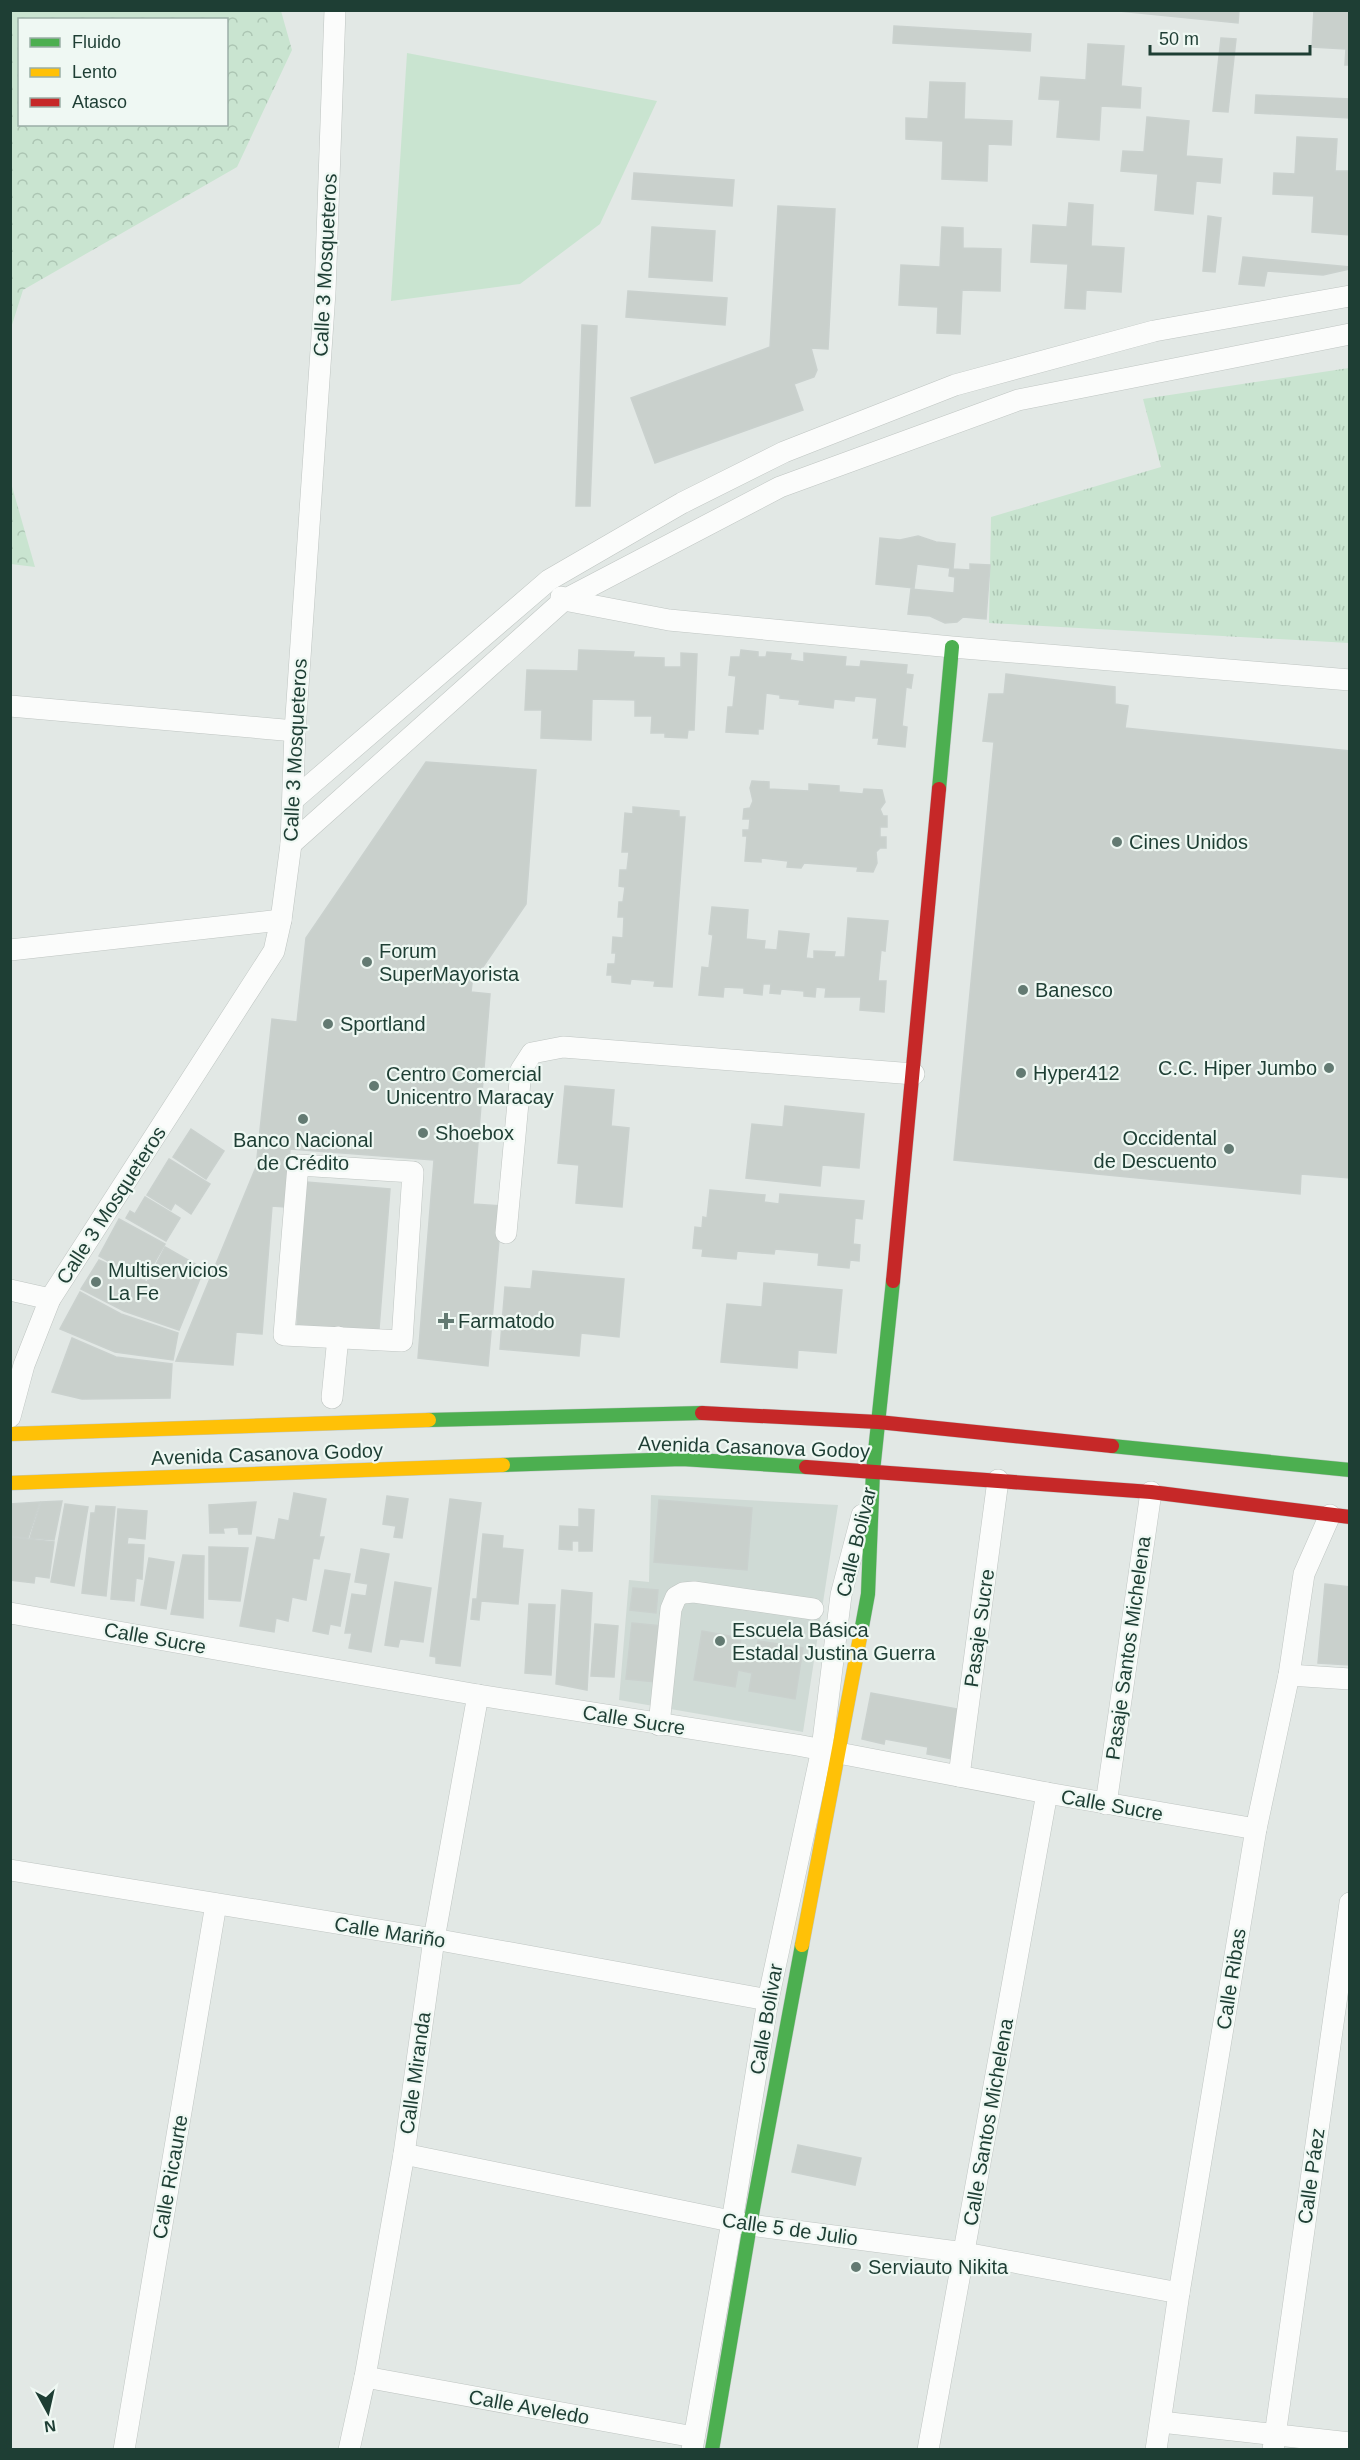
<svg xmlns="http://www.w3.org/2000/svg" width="1360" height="2460" viewBox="0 0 1360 2460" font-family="Helvetica,sans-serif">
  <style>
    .built { fill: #cfdad5 }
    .grass { fill: url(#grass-tufts) }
    .forest { fill: url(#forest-crowns); fill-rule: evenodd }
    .pitch { fill: #c9e4d0 }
    .building { fill: #c9d0cc; stroke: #cad1ce; stroke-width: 1.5 }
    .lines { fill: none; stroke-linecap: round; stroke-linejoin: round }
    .street-casing { stroke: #bfc5c2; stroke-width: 22 }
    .fast-casing { stroke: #bdc6c3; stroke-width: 15 }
    .slow-casing { stroke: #bdc6c3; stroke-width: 15 }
    .jam-casing { stroke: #bdc6c3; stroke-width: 15 }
    .street { stroke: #fbfcfb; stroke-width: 21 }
    .fast { stroke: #4caf50; stroke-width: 14 }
    .slow { stroke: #ffc107; stroke-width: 14 }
    .jam { stroke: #c62828; stroke-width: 14 }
    .poi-dot { fill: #637a72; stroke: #eff8f3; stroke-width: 2 }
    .labels { text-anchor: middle; stroke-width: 4.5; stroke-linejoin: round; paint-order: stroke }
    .street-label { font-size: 20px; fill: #1e3e34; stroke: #eff8f3 }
    .poi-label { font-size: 20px; fill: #1e3e34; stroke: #eff8f3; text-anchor: start }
  </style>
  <defs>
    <pattern id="grass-tufts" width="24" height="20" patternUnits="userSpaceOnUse" patternTransform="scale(1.5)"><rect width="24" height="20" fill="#c9e4d0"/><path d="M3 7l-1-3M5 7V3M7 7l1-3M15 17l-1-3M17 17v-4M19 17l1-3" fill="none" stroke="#acc5b3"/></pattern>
    <pattern id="forest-crowns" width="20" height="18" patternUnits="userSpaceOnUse" patternTransform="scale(1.5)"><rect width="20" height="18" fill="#c9e4d0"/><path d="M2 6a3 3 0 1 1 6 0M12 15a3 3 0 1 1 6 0" fill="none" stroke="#acc5b3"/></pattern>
  </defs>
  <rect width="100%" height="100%" fill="#e2e8e5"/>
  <polygon class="built" points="651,1495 838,1505 803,1732 619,1700 629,1580 649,1582"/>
  <polygon class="grass" points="1349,368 1349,643 989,623 991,517 1161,467 1143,399"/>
  <g class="forest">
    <path d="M11,10L281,11L292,50L237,167L23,290L11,328ZM20,20H226V124H20Z"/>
    <polygon points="10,483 11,483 35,567 11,564"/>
  </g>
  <polygon class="pitch" points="407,53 657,101 600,224 520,284 391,301"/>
  <g class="building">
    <polygon points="1109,10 1239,10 1238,23"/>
    <polygon points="1314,10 1350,10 1350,65 1345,65 1346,49 1312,47"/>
    <polygon points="894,26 1031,34 1030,51 893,43"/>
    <polygon points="1221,38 1236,39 1228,112 1213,111"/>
    <polygon points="1088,44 1124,46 1121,86 1141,88 1140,108 1101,106 1099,140 1057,137 1060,100 1039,99 1041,77 1086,80"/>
    <polygon points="930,82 965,83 964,119 1012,121 1011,145 988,144 987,181 942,179 943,141 906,139 906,118 928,119"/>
    <polygon points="1256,95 1350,99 1350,118 1255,113"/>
    <polygon points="1147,117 1189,121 1186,156 1222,159 1220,183 1196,181 1193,214 1155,210 1158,174 1121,171 1123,151 1144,152"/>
    <polygon points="1297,137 1337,139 1335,171 1350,171 1350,235 1312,232 1314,196 1273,194 1274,173 1295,174"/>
    <polygon points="634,173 734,180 732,206 632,199"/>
    <polygon points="1069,203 1093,205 1091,246 1124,248 1121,292 1086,290 1085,309 1065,308 1068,264 1031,262 1033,225 1067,227"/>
    <polygon points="778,206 835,209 828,349 811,348 817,370 814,377 794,384 803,410 655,463 631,398 770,347"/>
    <polygon points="1208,216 1221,218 1215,272 1203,271"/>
    <polygon points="652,227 715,231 712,281 649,277"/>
    <polygon points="942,227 963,228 963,248 1001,249 1000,291 962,290 960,334 937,333 938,307 899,305 901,265 940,267"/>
    <polygon points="1243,257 1350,267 1350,269 1323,275 1267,271 1264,286 1239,284"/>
    <polygon points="628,291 727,298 725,325 626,317"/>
    <polygon points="582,325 597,326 590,506 576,506"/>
    <polygon points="918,536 936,542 955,544 953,569 970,570 970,564 990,565 986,619 963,617 957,622 945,623 930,616 908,614 911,589 954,593 955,577 949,576 950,568 917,564 914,588 876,584 880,538 900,540"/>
    <polygon points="579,650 634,652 633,657 664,658 664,667 681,667 681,653 697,654 694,730 688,730 687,738 665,737 665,733 651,733 652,716 635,716 635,700 592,699 591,740 541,738 542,710 525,710 527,670 578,671"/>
    <polygon points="741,650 758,652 758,657 766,657 767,652 791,654 790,660 804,662 804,653 846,657 845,666 860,667 861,661 907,665 906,674 913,675 911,688 906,687 902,726 907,727 905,747 878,744 879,738 873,738 877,698 855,696 854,701 834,699 833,708 799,704 800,700 780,698 780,695 766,693 763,729 758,729 758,734 726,732 728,707 733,707 736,676 729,675 731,657 740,657"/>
    <polygon points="1006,674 1115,687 1115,704 1128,706 1125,728 1350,751 1350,1178 1301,1174 1300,1194 954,1160 994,742 983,741 989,694 1004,694"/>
    <polygon points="426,762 536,770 526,904 472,983 471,992 490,994 473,1204 502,1206 488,1366 418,1358 434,1160 290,1149 285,1207 272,1206 262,1334 236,1332 233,1365 176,1361 256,1167 272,1019 297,1022 306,938"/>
    <polygon points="752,781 769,782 769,789 809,791 809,784 839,786 839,792 863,794 864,789 882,790 885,802 880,809 883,816 887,816 887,827 880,827 880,837 886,837 886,848 880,848 876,852 877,863 873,872 857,871 858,867 804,863 801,868 787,867 788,861 761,858 761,862 745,861 747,836 743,836 743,830 749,830 750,819 743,819 744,809 750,808 753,801 750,788"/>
    <polygon points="633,807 679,811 679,817 685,817 672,987 654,986 655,981 631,979 630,984 612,982 612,975 607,975 608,964 615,964 616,953 612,953 613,937 623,938 624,917 618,917 619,902 623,902 625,887 619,886 620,870 627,870 629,852 622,852 625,813 633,814"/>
    <polygon points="712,907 748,910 746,939 765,941 764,949 777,950 779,931 809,934 806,958 814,959 814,951 835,952 834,957 845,957 848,918 888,921 885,951 881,950 878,981 886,981 884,1012 860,1010 861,997 825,997 826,988 816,987 815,997 804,996 804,991 781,989 780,994 770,993 771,984 763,984 762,995 744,993 744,988 724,987 723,997 699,995 702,967 709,968 713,935 709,934"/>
    <polygon points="565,1086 614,1090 611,1126 629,1128 622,1207 576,1203 579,1165 558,1163"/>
    <polygon points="785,1106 864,1114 859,1168 822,1165 820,1186 746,1178 752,1124 783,1127"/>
    <polygon points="191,1129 224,1151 206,1179 173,1157"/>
    <polygon points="169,1159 210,1184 191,1214 175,1203 171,1210 147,1195"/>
    <polygon points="306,1182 390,1189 379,1329 297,1325"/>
    <polygon points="710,1190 765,1195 764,1202 779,1204 780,1194 864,1201 862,1219 855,1218 853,1244 860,1245 859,1261 850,1260 849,1268 818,1265 819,1253 775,1249 774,1254 737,1251 736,1259 702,1256 703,1249 693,1248 695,1227 702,1228 703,1217 707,1218"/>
    <polygon points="145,1197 180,1218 166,1241 126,1218 130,1211 135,1214"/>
    <polygon points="119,1219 165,1244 144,1281 99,1256"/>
    <polygon points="165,1247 204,1269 179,1330 124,1311 81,1289 99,1260 147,1282"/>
    <polygon points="533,1271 624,1279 619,1337 581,1333 579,1356 500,1349 505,1287 531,1289"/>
    <polygon points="764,1283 842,1290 836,1353 798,1350 797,1368 721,1362 727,1304 762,1307"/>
    <polygon points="80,1292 121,1314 178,1333 173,1360 115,1352 60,1329"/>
    <polygon points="72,1338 116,1357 172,1364 170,1398 82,1399 52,1392"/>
    <polygon points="294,1493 326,1499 319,1537 324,1537 319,1559 313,1558 306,1600 292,1597 288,1621 276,1618 274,1632 240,1626 257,1537 275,1540 279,1519 289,1521"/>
    <polygon points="387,1496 408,1499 402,1538 394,1537 396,1526 383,1524"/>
    <polygon points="450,1499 481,1503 460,1666 436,1663 436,1657 430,1656"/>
    <polygon points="659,1500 752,1508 747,1570 654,1562"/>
    <polygon points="62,1501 54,1540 30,1538 41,1502"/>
    <polygon points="40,1502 28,1538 10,1536 10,1504"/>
    <polygon points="256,1502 251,1534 239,1534 238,1527 223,1528 224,1533 210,1533 209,1505"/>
    <polygon points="65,1504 88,1507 74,1586 51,1582"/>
    <polygon points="96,1506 115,1507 106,1596 82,1593 91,1513 95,1513"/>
    <polygon points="118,1509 147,1511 145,1539 128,1537 127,1544 144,1545 142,1579 136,1578 134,1601 111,1599"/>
    <polygon points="579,1509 594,1510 592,1551 579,1551 579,1541 572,1541 572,1550 559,1549 560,1526 579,1527"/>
    <polygon points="483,1534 503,1536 502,1548 523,1550 518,1604 481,1601 479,1620 471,1619 473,1599 477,1599"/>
    <polygon points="10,1537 54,1542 49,1578 35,1576 34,1583 10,1580"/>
    <polygon points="209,1547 248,1548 240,1601 209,1599"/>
    <polygon points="361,1549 389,1554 371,1652 349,1648 352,1633 345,1633 352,1594 366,1596 368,1584 355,1582"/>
    <polygon points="183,1555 204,1556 203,1618 171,1614"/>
    <polygon points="149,1558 174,1562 166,1609 141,1605"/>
    <polygon points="325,1570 350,1574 340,1626 330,1624 328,1634 313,1631"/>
    <polygon points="395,1582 431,1588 423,1642 400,1639 398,1647 385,1645"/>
    <polygon points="1325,1584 1350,1587 1350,1665 1318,1663"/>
    <polygon points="633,1588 658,1590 656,1613 630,1610"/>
    <polygon points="562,1590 592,1593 587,1690 556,1684"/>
    <polygon points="529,1604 555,1605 551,1675 525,1673"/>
    <polygon points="632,1623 662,1626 656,1682 626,1679"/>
    <polygon points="595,1624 618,1626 614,1677 591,1676"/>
    <polygon points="702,1631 741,1638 738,1656 755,1659 758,1641 803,1648 795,1699 749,1691 752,1673 738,1670 735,1687 694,1680"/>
    <polygon points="871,1693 963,1710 953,1759 927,1754 928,1747 885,1739 884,1744 862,1739"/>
    <polygon points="798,2145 861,2158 855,2185 792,2172"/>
  </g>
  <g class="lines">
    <defs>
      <g id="street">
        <polyline points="561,597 564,600 669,620 952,647 1350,680"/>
        <polyline points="10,706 295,731"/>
        <polyline points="293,800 549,580 682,503 784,452 955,385 1154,331 1350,296"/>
        <polyline points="291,844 564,600 780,487 1018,400 1350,334"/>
        <polyline points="10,950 281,920"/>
        <polygon points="298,1165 413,1172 402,1341 284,1335"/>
        <polyline points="506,1233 521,1070 532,1053 563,1047 914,1074"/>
        <polyline points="10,1290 50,1299"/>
        <polyline points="332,1398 338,1337"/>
        <polyline points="10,1417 24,1365 50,1299 274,951 281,920 291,844 295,731 325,292 335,10"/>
        <polyline points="10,1613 478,1695 797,1745 1047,1793 1256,1829"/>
        <polyline points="1289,1675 1350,1679"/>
        <polyline points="659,1725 671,1609 676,1597 683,1593 694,1592 813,1609"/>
        <polyline points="959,1776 998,1480"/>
        <polyline points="1106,1804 1151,1492"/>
        <polyline points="10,1870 434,1939 768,2000"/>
        <polyline points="404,2154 750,2225 965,2253 1179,2293"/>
        <polyline points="365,2377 694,2437"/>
        <polyline points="1161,2422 1350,2443"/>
        <polyline points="124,2450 216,1904"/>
        <polyline points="349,2450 365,2377 404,2154 434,1939 478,1695"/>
        <polyline points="692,2450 732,2222 768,2000 822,1749 841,1595 862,1515"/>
        <polyline points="928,2450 1047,1793"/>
        <polyline points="1156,2450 1179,2293 1256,1829 1289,1675 1304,1574 1330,1515"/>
        <polyline points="1273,2450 1350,1903"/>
      </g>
      <g id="fast">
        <polyline points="939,789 952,647"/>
        <polyline points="429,1420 702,1413"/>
        <polyline points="1112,1446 1350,1470"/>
        <polyline points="503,1465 682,1459 806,1467"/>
        <polyline points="861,1632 868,1594 873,1471 893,1281"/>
        <polyline points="712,2450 750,2225 802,1945"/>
      </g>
      <g id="slow">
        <polyline points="10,1434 429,1420"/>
        <polyline points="10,1483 503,1465"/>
        <polyline points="802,1945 861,1632"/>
      </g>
      <g id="jam">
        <polyline points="893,1281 939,789"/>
        <polyline points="702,1413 878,1422 1112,1446"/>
        <polyline points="806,1467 1151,1492 1350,1517"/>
      </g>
    </defs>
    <use href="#street" class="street-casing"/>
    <use href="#fast" class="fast-casing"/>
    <use href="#slow" class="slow-casing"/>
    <use href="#jam" class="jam-casing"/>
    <use href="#street" class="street"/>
    <use href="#fast" class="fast"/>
    <use href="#slow" class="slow"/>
    <use href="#jam" class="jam"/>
  </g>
  <g class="poi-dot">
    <circle cx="1117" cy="842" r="6"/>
    <circle cx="367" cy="962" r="6"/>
    <circle cx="1023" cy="990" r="6"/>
    <circle cx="328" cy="1024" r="6"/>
    <circle cx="1329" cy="1068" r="6"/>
    <circle cx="1021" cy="1073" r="6"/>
    <circle cx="374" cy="1086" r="6"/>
    <circle cx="303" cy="1119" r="6"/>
    <circle cx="423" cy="1133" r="6"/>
    <circle cx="1229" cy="1149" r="6"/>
    <circle cx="96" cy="1282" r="6"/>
    <path d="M443 1312h6v6h6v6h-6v6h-6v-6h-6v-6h6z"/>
    <circle cx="720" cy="1641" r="6"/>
    <circle cx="856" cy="2267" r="6"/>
  </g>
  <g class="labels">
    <g class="street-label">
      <text transform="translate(325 265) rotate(-87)" y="7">Calle 3 Mosqueteros</text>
      <text transform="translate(295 750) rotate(-87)" y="7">Calle 3 Mosqueteros</text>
      <text transform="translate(111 1205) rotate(-57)" y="7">Calle 3 Mosqueteros</text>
      <text transform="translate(754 1447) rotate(2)" y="7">Avenida Casanova Godoy</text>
      <text transform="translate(267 1454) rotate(-2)" y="7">Avenida Casanova Godoy</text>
      <text transform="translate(856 1542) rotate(-76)" y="7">Calle Bolivar</text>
      <text transform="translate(979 1628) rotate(-82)" y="7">Pasaje Sucre</text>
      <text transform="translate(155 1638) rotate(10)" y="7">Calle Sucre</text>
      <text transform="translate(1128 1648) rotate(-82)" y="7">Pasaje Santos Michelena</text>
      <text transform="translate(634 1720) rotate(9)" y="7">Calle Sucre</text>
      <text transform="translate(1112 1805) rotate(10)" y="7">Calle Sucre</text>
      <text transform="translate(390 1932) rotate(9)" y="7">Calle Mariño</text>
      <text transform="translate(1231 1979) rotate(-81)" y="7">Calle Ribas</text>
      <text transform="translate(766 2019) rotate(-80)" y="7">Calle Bolivar</text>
      <text transform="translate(415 2073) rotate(-82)" y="7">Calle Miranda</text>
      <text transform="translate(988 2122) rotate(-80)" y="7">Calle Santos Michelena</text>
      <text transform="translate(1311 2176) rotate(-82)" y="7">Calle Páez</text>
      <text transform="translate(170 2177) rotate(-80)" y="7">Calle Ricaurte</text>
      <text transform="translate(790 2229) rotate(8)" y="7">Calle 5 de Julio</text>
      <text transform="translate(529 2407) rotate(10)" y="7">Calle Aveledo</text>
    </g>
    <g class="poi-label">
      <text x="1129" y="849">Cines Unidos</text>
      <text x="379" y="958">Forum<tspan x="379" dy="23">SuperMayorista</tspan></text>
      <text x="1035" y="997">Banesco</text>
      <text x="340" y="1031">Sportland</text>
      <text x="1317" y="1075" text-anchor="end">C.C. Hiper Jumbo</text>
      <text x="1033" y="1080">Hyper412</text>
      <text x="386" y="1081">Centro Comercial<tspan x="386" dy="23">Unicentro Maracay</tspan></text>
      <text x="435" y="1140">Shoebox</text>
      <text x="1217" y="1145" text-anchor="end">Occidental<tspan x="1217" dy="23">de Descuento</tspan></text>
      <text x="303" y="1147" text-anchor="middle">Banco Nacional<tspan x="303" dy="23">de Crédito</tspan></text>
      <text x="108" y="1277">Multiservicios<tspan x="108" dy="23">La Fe</tspan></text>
      <text x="458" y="1328">Farmatodo</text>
      <text x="732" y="1637">Escuela Básica<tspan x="732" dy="23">Estadal Justina Guerra</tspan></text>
      <text x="868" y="2274">Serviauto Nikita</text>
    </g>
  </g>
  <rect width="1360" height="2460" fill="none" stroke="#1e3e34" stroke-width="24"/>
  <rect x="18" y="18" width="210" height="108" fill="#eff8f3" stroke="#9baea7" stroke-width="1.5"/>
  <rect x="30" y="38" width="30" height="9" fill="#4caf50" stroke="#9baea7" stroke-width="1.5"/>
  <text x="72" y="48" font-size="18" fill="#1e3e34">Fluido</text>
  <rect x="30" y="68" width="30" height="9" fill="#ffc107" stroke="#9baea7" stroke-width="1.5"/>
  <text x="72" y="78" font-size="18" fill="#1e3e34">Lento</text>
  <rect x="30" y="98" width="30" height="9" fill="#c62828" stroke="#9baea7" stroke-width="1.5"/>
  <text x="72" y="108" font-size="18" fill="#1e3e34">Atasco</text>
  <g transform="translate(48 2412) rotate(172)" stroke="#eff8f3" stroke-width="4.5" paint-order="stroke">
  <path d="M0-4.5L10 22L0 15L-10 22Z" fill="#1e3e34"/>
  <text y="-9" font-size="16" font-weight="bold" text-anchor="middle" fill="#1e3e34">N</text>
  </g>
  <path d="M1150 45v9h160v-9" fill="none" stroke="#1e3e34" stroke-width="3"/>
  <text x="1159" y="45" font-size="18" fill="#1e3e34" stroke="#eff8f3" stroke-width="4.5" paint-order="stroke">50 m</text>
</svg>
